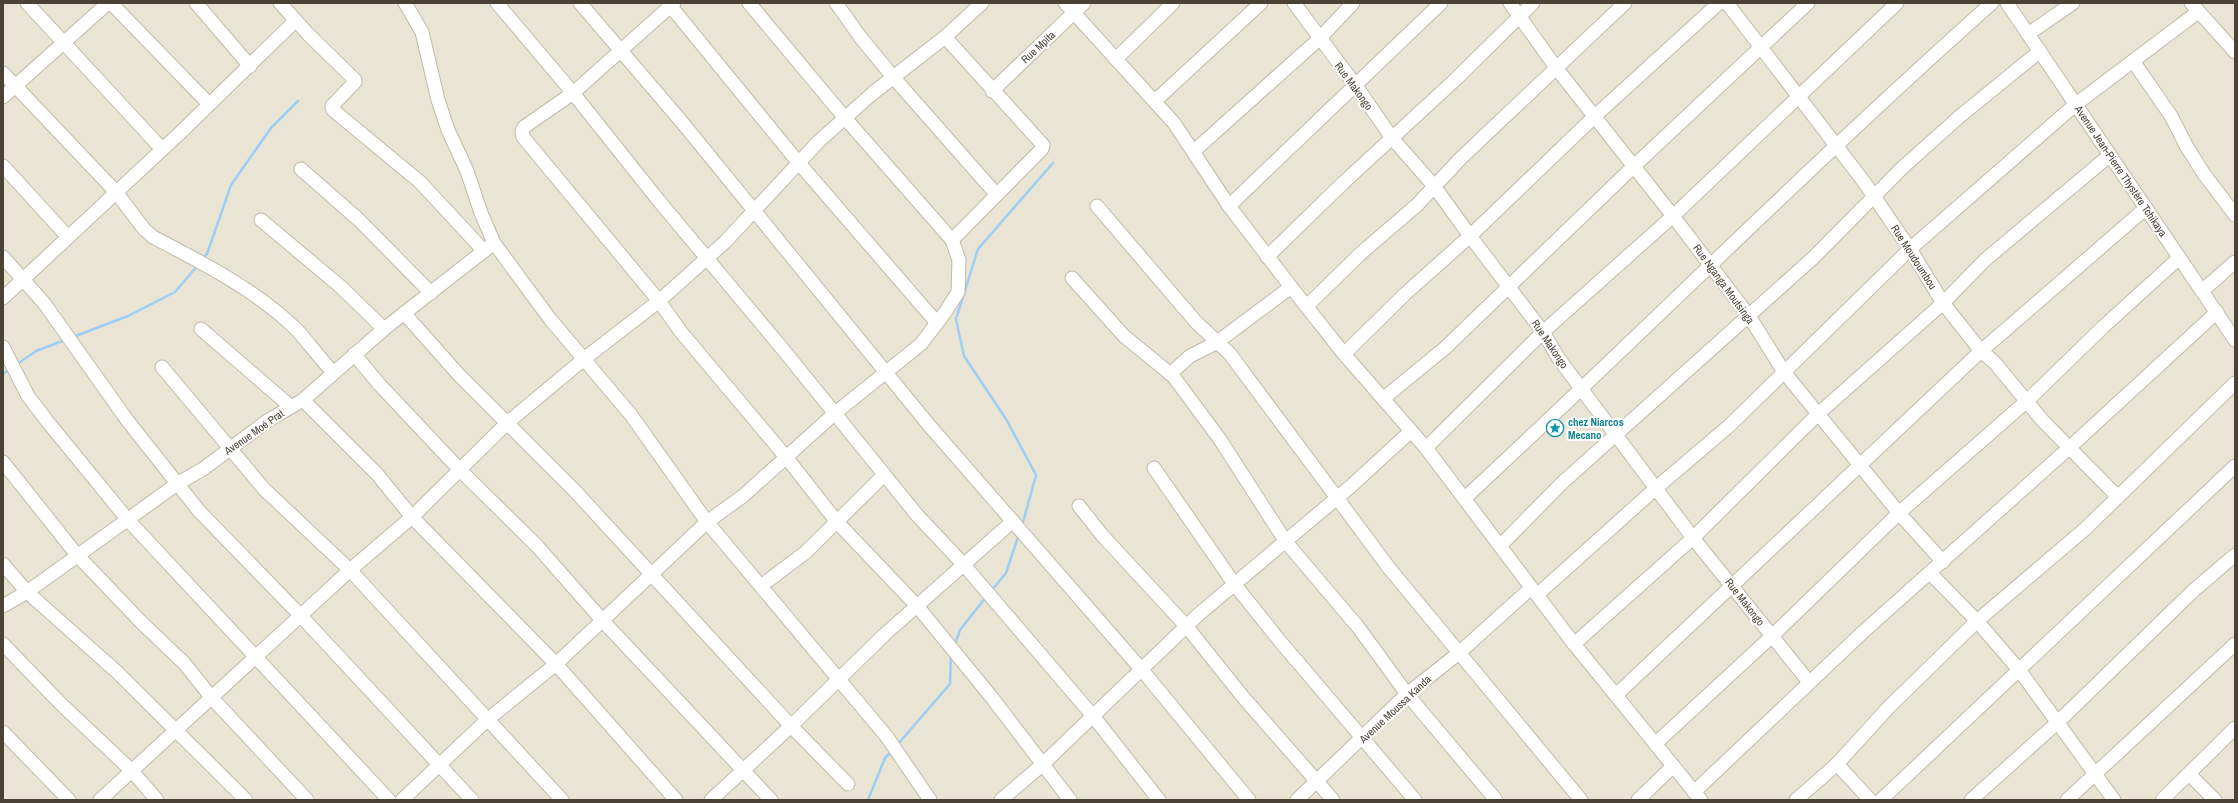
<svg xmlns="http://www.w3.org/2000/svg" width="2238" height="803" viewBox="0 0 2238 803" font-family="'Archivo Narrow',sans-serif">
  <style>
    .residential { fill: #e9e4d4 }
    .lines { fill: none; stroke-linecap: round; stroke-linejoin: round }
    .stream { stroke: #9dcef7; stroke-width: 2.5 }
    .minor-casing { stroke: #c1baa8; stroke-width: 15 }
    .minor { stroke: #fff; stroke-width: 13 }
    .labels { text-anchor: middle; stroke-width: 4; stroke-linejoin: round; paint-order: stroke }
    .street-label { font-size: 11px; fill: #494235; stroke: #fff }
    .culture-label { font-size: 11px; font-weight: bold; fill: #0d838f; stroke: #fff; text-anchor: start }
  </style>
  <rect width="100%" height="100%" fill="#f5f1e6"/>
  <rect class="residential" x="3" y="3" width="2232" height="797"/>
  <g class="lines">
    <g class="stream">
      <polyline points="202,259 207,254 231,185 271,128 298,101"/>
      <polyline points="73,337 128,316 175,292 198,265"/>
      <polyline points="16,365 36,351 65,340"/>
      <polyline points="3,374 10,369"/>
      <polyline points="1022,526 1036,475 1006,419 964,356 956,319 978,249 1053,163"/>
      <polyline points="992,590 1006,573 1019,534"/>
      <polyline points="955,644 960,630 986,597"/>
      <polyline points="898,744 950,684 951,654"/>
      <polyline points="868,800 885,758 892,751"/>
    </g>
    <defs>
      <g id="minor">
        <polyline points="27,3 162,149"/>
        <polyline points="111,3 209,104"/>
        <polyline points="196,3 250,66"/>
        <polyline points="280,3 308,34 355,80 355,82 332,106 333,110 420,182 484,251"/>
        <polyline points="405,3 422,32 438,100 448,130 467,171 481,213 494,243 550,319 631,415 707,522 887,737 930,800"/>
        <polyline points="497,3 573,93 659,201 781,347 917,515 964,565 1093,716 1159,800"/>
        <polyline points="580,3 681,121 928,424 1142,670 1249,800"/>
        <polyline points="668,3 798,162 937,323"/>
        <polyline points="674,3 573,93 524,127 522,132 523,137 659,301 681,332 786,457 837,522 918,607 993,699 1070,800"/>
        <polyline points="836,3 861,38 894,78 996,194"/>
        <polyline points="1065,3 1174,123 1229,206 1291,287 1344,354 1426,448 1574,644 1701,800"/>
        <polyline points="1294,3 1356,86 1392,138 1434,186 1470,236 1543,332 1559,359 1693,538 1809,682"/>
        <polyline points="1510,3 1557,69 1673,216 1749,316 1784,372 1899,513 1943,562"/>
        <polyline points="1727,3 1864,182 1910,249 1943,303 1981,351 1995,363 2042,420 2118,497"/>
        <polyline points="2007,3 2235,340"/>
        <polyline points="2191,3 2235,52"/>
        <polyline points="2028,34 2073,3"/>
        <polyline points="945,37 1043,145 1042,149 952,240"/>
        <polyline points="1116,59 1173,3"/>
        <polyline points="2133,61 2171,116 2187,147 2204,174 2235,215"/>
        <path d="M3,73L116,192L144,229L153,237C203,263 256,290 297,330C309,343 320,359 333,372"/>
        <polyline points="992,91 1084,3"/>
        <polyline points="3,97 108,3"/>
        <polyline points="1156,100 1261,3"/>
        <polyline points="1194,151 1319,39 1353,3"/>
        <polyline points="3,166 68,237"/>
        <polyline points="301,169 359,220 431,293"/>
        <polyline points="1097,206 1196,322 1230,354 1389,568 1581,800"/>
        <polyline points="1229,206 1441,3"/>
        <polyline points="261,220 341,287 384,329"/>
        <polyline points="3,257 44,303 127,420 199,511 301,616 472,800"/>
        <polyline points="1267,257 1343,183 1456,79 1533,3"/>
        <polyline points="1072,278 1124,336 1173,376 1219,438 1286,542 1358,627 1407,694 1496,800"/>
        <polyline points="2202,291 2235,262"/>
        <polyline points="3,298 181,132 295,21"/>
        <polyline points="1307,306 1360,254 1417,205 1461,158 1625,3"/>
        <polyline points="404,313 459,375 574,490 791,726 848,784"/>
        <polyline points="201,329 290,406"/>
        <polyline points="3,347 28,396 47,421 128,520 389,800"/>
        <polyline points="354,354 379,384 460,470 537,546 602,620 771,800"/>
        <polyline points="1344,354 1405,294 1470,236 1595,116 1719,3"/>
        <polyline points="162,367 264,489 350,570 562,800"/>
        <polyline points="1170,374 1190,356 1216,343 1291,287"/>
        <polyline points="1384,398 1445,348 1633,167 1808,3"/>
        <polyline points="303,400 377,474 412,517 556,664 676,800"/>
        <polyline points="1426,448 1543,332 1673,216 1897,3"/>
        <polyline points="3,462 77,555 142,623 184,663 212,698 307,800"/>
        <polyline points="1154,468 1235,585 1279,640 1415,800"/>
        <path d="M1465,498C1642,334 1812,163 1992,3"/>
        <polyline points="1079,506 1102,535 1187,627 1243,697 1333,800"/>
        <polyline points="1500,546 1562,483 1813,258 1902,168 1959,117 2040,51"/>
        <polyline points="3,564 27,592 117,672 246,800"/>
        <polyline points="1930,573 1977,621 2020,671 2114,800"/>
        <polyline points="761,586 806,552 884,475"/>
        <polyline points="1537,595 1656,488 1729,426 1910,249 2076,104 2198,12"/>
        <polyline points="3,606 27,592 177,484 203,469 267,421 303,400 384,329 494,243"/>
        <polyline points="3,644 61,704 132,771 157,800"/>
        <polyline points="1574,644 1693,538 1818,414 1943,303 1985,260 2110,155"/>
        <polyline points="1616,695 1981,351 2146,208"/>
        <polyline points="3,732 69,800"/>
        <polyline points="1655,744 1771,637 1899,513 2028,400 2103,327 2179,258"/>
        <polyline points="1837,764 1870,800"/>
        <polyline points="2189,774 2215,800"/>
        <polyline points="1694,792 1863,632 2069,448 2217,312"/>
        <polyline points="100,800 350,570 412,517 507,423 584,359 659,301 725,242 819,141 873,93 945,37 982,3"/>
        <polyline points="402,800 487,720 556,664 707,522 743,496 834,414 921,344 946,311 958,292 959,260 952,240 845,118 749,3"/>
        <polyline points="711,800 791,726 884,635 1013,521"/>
        <polyline points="1001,800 1043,764 1199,614 1350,487 1411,431"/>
        <polyline points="1297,800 1407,694 1459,653 1531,588"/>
        <polyline points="1638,800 1673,766"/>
        <polyline points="1796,800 1837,764 1888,708 1977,621 2085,529 2235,383"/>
        <polyline points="1881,800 2235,466"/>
        <polyline points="1971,800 2058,722 2193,591 2235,555"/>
        <polyline points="2067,800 2235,644"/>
        <polyline points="2162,800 2235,728"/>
      </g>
    </defs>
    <use href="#minor" class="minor-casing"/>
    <use href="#minor" class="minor"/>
  </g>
  <defs>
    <symbol id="sight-ring" viewBox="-11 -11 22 22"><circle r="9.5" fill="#fff" stroke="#0f9aa8" stroke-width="1.5"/><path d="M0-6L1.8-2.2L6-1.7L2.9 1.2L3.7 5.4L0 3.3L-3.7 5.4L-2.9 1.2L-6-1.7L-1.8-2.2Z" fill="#0f9aa8"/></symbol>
  </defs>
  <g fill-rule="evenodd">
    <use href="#sight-ring" x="1545" y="418" width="20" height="20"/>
  </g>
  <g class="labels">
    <g class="street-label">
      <text transform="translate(1038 47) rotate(-43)" y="4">Rue Mpita</text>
      <text transform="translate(1354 86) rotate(54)" y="4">Rue Makongo</text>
      <text transform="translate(2121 171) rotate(56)" y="4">Avenue Jean-Pierre Thystère Tchikaya</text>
      <text transform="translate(1914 257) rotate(57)" y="4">Rue Moudoumbou</text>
      <text transform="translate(1724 284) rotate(54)" y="4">Rue Nganga Moutsinga</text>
      <text transform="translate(1550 344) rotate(56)" y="4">Rue Makongo</text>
      <text transform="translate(254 432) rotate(-35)" y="4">Avenue Moé Prat</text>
      <text transform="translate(1745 602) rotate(52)" y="4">Rue Makongo</text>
      <text transform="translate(1395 709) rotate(-43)" y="4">Avenue Moussa Kanda</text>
    </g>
    <g class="culture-label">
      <text x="1568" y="426">chez Niarcos<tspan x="1568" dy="13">Mecano</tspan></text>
    </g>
  </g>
  <rect width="2238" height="803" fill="none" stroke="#494235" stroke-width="8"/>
</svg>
